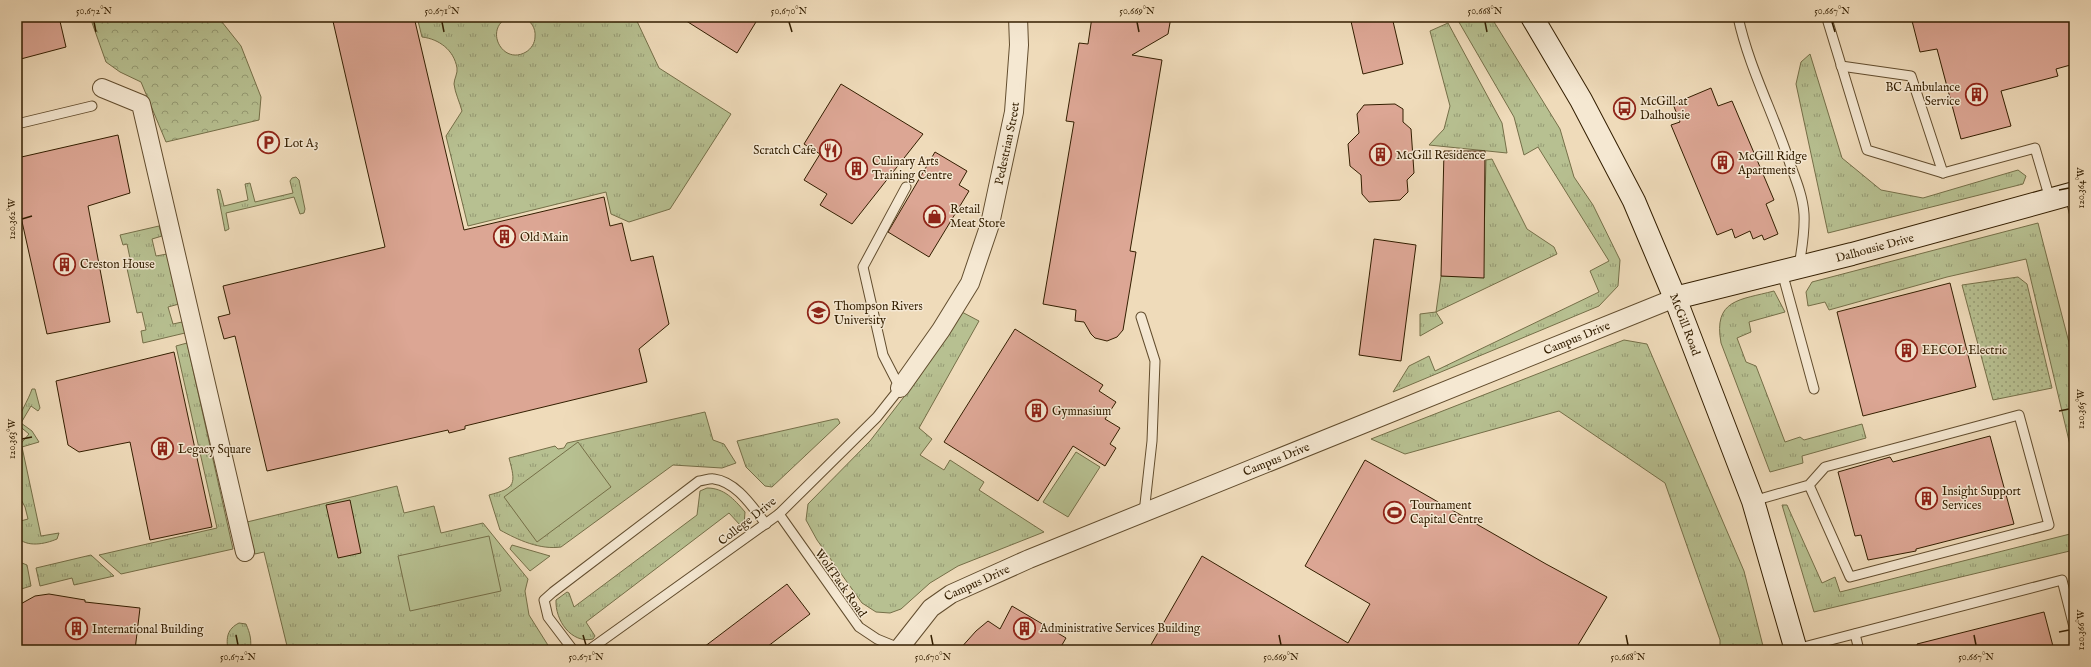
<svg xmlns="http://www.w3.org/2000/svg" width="2091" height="667" viewBox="0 0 2091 667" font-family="'IM FELL English',serif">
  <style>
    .grass { fill: url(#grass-tufts); stroke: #756f48 }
    .forest { fill: url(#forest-crowns); stroke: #756f48 }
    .park { fill: url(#park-dots); stroke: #756f48 }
    .garden { fill: #b7c091; stroke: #756f48 }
    .building { fill: #dca694; stroke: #331e00 }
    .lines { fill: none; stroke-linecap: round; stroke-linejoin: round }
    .lane-casing { stroke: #624d2e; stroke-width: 11 }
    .street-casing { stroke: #624d2e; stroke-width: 20 }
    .secondary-casing { stroke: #331e00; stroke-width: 24 }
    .lane { stroke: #f5e8d2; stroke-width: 9 }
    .street { stroke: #f5e8d2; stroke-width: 18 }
    .secondary { stroke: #f5e8d2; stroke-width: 22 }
    .ticks { fill: none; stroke: #331e00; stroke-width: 1.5 }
    .labels { text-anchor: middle; stroke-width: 3; stroke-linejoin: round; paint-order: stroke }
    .poi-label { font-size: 12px; fill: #331e00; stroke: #f5e8d2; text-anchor: start }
    .street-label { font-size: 12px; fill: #331e00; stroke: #f5e8d2 }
    .neatline { fill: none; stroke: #331e00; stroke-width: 1.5 }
    .ticks-label { font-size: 10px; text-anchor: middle; fill: #331e00 }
  </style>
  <defs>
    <pattern id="grass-tufts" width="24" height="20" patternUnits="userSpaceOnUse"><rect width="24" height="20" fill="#b7c091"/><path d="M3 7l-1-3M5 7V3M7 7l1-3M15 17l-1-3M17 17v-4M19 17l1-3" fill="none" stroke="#959b74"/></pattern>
    <pattern id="forest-crowns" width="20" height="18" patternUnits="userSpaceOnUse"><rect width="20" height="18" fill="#b7c091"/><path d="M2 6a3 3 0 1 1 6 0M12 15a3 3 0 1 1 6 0" fill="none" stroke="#959b74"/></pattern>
    <pattern id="park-dots" width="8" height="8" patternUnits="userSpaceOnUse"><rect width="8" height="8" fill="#b7c091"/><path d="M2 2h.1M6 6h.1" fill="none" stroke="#959b74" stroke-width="1.8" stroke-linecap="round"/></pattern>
  </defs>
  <rect width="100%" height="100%" fill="#efdbba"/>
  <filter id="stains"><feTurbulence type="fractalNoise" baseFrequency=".005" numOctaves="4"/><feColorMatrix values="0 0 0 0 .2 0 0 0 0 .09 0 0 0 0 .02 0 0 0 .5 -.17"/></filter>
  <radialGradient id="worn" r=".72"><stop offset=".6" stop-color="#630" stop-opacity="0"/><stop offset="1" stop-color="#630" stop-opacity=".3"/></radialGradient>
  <g class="grass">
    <path d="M417,17H509C483,28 502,66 526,52C531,49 535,43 535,37C536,28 531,21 523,17H635L659,68L731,114L670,209L629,222L611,214L606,192L468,226L446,136L462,111C460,103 455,93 454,84C454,79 458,73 457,68C454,50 439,39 422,37Z"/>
    <polygon points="1456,17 1491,17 1560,129 1574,177 1593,205 1620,260 1618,286 1599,306 1393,392 1409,366 1429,356 1435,371 1599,292 1590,271 1609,261 1538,147 1524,155 1514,117"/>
    <polygon points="1448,23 1502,123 1507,153 1429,145 1444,129 1450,106 1430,31"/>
    <polygon points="1810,54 1842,158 1881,190 1923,198 2018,170 2026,176 2023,184 1828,233 1796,84 1801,62"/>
    <polygon points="1492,159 1527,229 1554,247 1557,254 1436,312 1443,323 1420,336 1420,314 1436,312 1441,276 1483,277 1486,160"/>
    <polygon points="296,177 299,180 305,209 304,213 300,214 294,197 226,213 229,229 225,231 217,189 220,190 224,206 248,200 245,184 250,183 255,202 293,193 290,181 292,178"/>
    <polygon points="2038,223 2074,362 2074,462 2026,259 1947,277 1829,310 1825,302 1808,306 1806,292 1812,282"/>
    <polygon points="159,226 162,236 152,239 156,256 167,254 179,304 168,307 173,324 182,322 185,333 143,343 141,331 146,330 142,312 137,313 126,264 131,263 127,244 123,245 120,235"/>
    <path d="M1774,291L1785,312L1749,322L1751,332L1737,338L1746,362L1756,366L1785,442L1800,437L1804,440L1862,424L1866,438L1802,456L1803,463L1770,472L1721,343C1713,299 1740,300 1774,291Z"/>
    <polygon points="960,311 979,321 919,428 932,439 920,455 944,470 950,460 984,482 979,490 1044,532 958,566 930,583 901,609 890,613 876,612 862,603 817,540 806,520 808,504 870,441 920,376"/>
    <polygon points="1624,340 1647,344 1744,571 1764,650 1720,650 1720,640 1665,483 1559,411 1405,454 1371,439"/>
    <polygon points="187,343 233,549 121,574 99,555 217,528 176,346"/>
    <path d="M32,389H35L40,408L38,411L31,406L21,423L32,431L39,442L22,447L41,536L59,533L57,539C45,544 27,548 17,537V522L28,519L25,507L17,492V448L29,434L17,424C17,418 29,399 32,389Z"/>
    <path d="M705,412L713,440L724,444L736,463L722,468L673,465L561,547C540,550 518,540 500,530L489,495C516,488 516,484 509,458L555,446L558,449L564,448L567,443Z"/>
    <polygon points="835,419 838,419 840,423 772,487 765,486 746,467 737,441"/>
    <polygon points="397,486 404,513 434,506 441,533 483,523 528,579 525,591 529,615 551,650 288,650 264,552 255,554 247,522"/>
    <path d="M707,488C724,488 734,499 745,512L744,525H740L729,513L586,622L595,636L593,639C571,644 555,620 556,600L567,592L569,593L574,607L697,515L700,491Z"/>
    <polygon points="1782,505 1787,505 1822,583 1835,577 1840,592 2074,533 2074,550 1814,612"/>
    <polygon points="91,555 114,576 74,585 72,578 40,586 36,568"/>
    <polygon points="17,561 27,565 31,586 18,590 17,592"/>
    <path d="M239,623L246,624C250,633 252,641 250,650H228C226,638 227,629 239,623Z"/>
  </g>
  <polygon class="forest" points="90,17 218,17 241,46 261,97 259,120 166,142 141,82 120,72 106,62"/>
  <polygon class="park" points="2018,277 2027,284 2052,388 1993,400 1962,285"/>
  <g class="garden">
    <polygon points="578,442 611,487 537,542 504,497"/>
    <polygon points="1076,452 1100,467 1068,517 1043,502"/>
    <polygon points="489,536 501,591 410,611 398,556"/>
    <polygon points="512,545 550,556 530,571 510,549"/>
  </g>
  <g class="building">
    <polygon points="17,17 59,17 66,47 17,60"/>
    <polygon points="332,17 414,17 464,230 604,197 610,226 622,223 631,261 653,256 669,324 639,349 647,382 465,426 465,429 449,433 448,430 267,471 235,336 224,339 218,317 230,314 223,286 385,247"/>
    <polygon points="680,17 759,17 737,53"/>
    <polygon points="1092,17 1171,17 1168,34 1132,55 1162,60 1130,251 1136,252 1123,330 1117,337 1107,341 1095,338 1091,334 1084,322 1075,321 1076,310 1043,304 1074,122 1066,121 1079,43 1088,44"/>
    <polygon points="1350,17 1392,17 1403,64 1363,74"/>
    <polygon points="1911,17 2074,17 2074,64 2056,69 2058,76 2001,91 2011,126 1961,139 1937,49 1920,52"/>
    <polygon points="841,84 923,134 852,224 820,205 827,194 804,180 820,154 804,144"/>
    <polygon points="1711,88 1718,106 1732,101 1774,200 1766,204 1778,234 1764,240 1762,235 1753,239 1750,231 1735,238 1732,229 1717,235 1671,125 1680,122 1673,104"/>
    <polygon points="1395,104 1403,109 1403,122 1411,129 1414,173 1407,180 1408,192 1400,200 1369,202 1362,194 1361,175 1350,166 1348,144 1359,133 1357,114 1364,105"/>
    <polygon points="118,135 130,193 88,206 110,322 47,334 17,199 17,158"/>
    <polygon points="1444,151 1485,151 1484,278 1441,276"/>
    <polygon points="935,152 967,171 959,185 969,191 929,257 888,232"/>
    <polygon points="1374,239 1416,245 1401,361 1359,355"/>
    <polygon points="1950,283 1976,387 1863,416 1837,312"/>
    <polygon points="1015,329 1103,385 1099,391 1116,402 1105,419 1120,428 1110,444 1116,448 1105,466 1073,446 1038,501 944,442"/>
    <polygon points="174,352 212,527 150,540 130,442 79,452 68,445 56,381"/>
    <polygon points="1990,436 2014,524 1916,549 1916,551 1868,560 1861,535 1855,536 1838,472 1890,457 1893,462"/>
    <polygon points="1365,460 1546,564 1607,597 1575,650 1148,650 1202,556 1348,643 1370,604 1305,566"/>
    <polygon points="350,500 361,553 338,558 326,505"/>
    <polygon points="787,584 810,614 763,650 700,650"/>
    <polygon points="49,594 85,600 85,602 140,608 135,650 17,650 17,606 35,596"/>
    <polygon points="1012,606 1066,638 1059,650 959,650 976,631 988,621 1000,629"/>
    <polygon points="2044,612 2054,650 1918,650 1917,644"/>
  </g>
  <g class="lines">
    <defs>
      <g id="lane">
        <path d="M1738,17C1749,68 1774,114 1790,164C1796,180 1803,197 1804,214C1805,232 1802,248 1799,266"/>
        <polyline points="1831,17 1828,22 1867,150 1943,173 2035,148 2050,199"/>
        <polyline points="1841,66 1911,76 1943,173"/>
        <polyline points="17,124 92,106"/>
        <polyline points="2070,194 2074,212"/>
        <polyline points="1782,272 1814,389"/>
        <polyline points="1141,317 1155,361 1152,441 1144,513"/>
        <polyline points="1753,501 1809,485 1850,577 2049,525 2019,415 1825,467 1809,485"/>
        <polyline points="779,514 859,627 877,639 899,648"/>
        <polyline points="1855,634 1859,650"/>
        <polyline points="1796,649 2062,580 2074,627"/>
        <path d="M573,650L548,617L544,600L553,592L699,481C703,481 710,478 714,479C737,482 753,508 766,524"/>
        <polyline points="589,650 779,514 877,417 900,388 883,355 863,267 906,187"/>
      </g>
      <g id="street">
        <polyline points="102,88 141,104 245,552"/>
        <path id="s1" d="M900,388L941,330L970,283L990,224L1014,112L1019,45L1018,17"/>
        <path id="s2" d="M898,650L931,608L951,594L1029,559L1675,298"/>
      </g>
      <g id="secondary">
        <path id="s3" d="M1532,17L1581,100L1634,201L1675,298L1753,501L1796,650"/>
        <path id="s4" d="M1675,298L1852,254L2074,193"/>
      </g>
    </defs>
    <use href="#lane" class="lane-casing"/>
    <use href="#street" class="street-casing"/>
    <use href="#secondary" class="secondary-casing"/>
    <use href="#lane" class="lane"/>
    <use href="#street" class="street"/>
    <use href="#secondary" class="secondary"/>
  </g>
  <path class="ticks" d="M94,22L96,32M442,22L444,32M789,22L792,32M1137,22L1139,32M1485,22L1487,32M1832,22L1835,32M2059,190L2069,188M22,219L32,216M2059,411L2069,409M22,439L32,437M2059,632L2069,630M236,635L238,645M583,635L586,645M931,635L933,645M1279,635L1281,645M1626,635L1628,645M1974,635L1976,645"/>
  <defs>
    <symbol id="building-ring" viewBox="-11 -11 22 22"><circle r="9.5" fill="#f5e8d2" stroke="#8f2418" stroke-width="1.5"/><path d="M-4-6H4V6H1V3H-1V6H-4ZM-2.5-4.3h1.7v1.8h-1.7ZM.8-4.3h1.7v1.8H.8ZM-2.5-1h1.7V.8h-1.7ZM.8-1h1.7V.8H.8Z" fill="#8f2418"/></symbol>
    <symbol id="bus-ring" viewBox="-11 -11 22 22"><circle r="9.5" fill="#f5e8d2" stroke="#8f2418" stroke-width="1.5"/><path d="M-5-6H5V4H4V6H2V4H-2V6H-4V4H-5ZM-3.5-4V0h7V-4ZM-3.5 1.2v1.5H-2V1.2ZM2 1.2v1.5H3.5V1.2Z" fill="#8f2418"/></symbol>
    <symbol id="parking-ring" viewBox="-11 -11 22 22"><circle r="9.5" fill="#f5e8d2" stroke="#8f2418" stroke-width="1.5"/><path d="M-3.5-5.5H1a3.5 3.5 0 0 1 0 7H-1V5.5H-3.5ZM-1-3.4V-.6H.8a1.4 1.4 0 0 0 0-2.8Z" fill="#8f2418"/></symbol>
    <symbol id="restaurant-ring" viewBox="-11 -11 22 22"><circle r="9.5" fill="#f5e8d2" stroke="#8f2418" stroke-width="1.5"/><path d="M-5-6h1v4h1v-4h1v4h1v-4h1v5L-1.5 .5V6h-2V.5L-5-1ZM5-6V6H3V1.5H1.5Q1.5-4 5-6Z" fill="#8f2418"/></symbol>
    <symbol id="shop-ring" viewBox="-11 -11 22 22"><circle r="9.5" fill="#f5e8d2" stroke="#8f2418" stroke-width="1.5"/><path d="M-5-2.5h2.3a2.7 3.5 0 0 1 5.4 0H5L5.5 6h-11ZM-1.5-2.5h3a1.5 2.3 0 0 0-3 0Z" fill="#8f2418"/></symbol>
    <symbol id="university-ring" viewBox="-11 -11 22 22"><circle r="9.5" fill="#f5e8d2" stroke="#8f2418" stroke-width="1.5"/><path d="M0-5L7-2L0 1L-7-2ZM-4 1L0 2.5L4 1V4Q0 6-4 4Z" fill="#8f2418"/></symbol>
    <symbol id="stadium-ring" viewBox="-11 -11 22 22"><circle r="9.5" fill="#f5e8d2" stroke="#8f2418" stroke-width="1.5"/><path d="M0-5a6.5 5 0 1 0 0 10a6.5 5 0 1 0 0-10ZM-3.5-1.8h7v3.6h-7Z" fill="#8f2418"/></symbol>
  </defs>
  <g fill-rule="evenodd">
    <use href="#building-ring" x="1964" y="82" width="25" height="25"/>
    <use href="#bus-ring" x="1612" y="96" width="25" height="25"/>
    <use href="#parking-ring" x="256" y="130" width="25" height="25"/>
    <use href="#restaurant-ring" x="818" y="138" width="25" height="25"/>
    <use href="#building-ring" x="1368" y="142" width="25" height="25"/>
    <use href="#building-ring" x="1710" y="150" width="25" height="25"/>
    <use href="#building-ring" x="844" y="156" width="25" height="25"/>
    <use href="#shop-ring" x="922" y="204" width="25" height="25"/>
    <use href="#building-ring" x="492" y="224" width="25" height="25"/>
    <use href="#building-ring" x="52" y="252" width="25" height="25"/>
    <use href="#university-ring" x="806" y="300" width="25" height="25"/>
    <use href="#building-ring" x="1894" y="338" width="25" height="25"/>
    <use href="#building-ring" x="1024" y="398" width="25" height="25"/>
    <use href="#building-ring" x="150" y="436" width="25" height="25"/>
    <use href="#building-ring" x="1914" y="486" width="25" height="25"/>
    <use href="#stadium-ring" x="1382" y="500" width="25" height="25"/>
    <use href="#building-ring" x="1012" y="616" width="25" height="25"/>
    <use href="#building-ring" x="64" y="616" width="25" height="25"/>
  </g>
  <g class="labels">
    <g class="poi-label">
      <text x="1960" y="91" text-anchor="end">BC Ambulance<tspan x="1960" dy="14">Service</tspan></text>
      <text x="1640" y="105">McGill at<tspan x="1640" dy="14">Dalhousie</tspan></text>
      <text x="284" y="147">Lot A3</text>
      <text x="816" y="154" text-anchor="end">Scratch Cafe</text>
      <text x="1396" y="159">McGill Residence</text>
      <text x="1738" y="160">McGill Ridge<tspan x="1738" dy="14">Apartments</tspan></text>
      <text x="872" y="165">Culinary Arts<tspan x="872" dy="14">Training Centre</tspan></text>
      <text x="950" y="213">Retail<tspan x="950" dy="14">Meat Store</tspan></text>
      <text x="520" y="241">Old Main</text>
      <text x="80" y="268">Creston House</text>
      <text x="834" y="310">Thompson Rivers<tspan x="834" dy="14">University</tspan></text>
      <text x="1922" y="354">EECOL Electric</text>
      <text x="1052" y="415">Gymnasium</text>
      <text x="178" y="453">Legacy Square</text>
      <text x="1942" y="495">Insight Support<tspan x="1942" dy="14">Services</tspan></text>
      <text x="1410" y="509">Tournament<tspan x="1410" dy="14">Capital Centre</tspan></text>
      <text x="1040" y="632">Administrative Services Building</text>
      <text x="92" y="633">International Building</text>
    </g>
    <g class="street-label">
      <text dy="4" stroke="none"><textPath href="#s1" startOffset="271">Pedestrian Street</textPath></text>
      <text dy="4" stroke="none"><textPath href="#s4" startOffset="206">Dalhousie Drive</textPath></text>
      <text dy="4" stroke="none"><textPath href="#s3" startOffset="344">McGill Road</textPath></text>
      <text dy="4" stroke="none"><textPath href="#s2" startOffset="754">Campus Drive</textPath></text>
      <text dy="4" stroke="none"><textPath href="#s2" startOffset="430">Campus Drive</textPath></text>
      <text transform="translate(747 521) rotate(-38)" y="4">College Drive</text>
      <text transform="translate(841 583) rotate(55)" y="4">WolfPack Road</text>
      <text dy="4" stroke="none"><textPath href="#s2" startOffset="106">Campus Drive</textPath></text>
    </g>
  </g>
  <rect width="2091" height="667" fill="none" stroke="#efdbba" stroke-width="44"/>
  <rect x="22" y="22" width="2047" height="623" class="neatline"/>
  <g class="ticks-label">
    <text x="94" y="14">50.672°N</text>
    <text x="442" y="14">50.671°N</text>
    <text x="789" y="14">50.670°N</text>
    <text x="1137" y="14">50.669°N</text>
    <text x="1485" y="14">50.668°N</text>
    <text x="1832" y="14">50.667°N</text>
    <text transform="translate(2080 188) rotate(-90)" y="4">120.364°W</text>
    <text transform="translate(11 219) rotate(-90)" y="4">120.362°W</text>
    <text transform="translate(2080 409) rotate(-90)" y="4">120.365°W</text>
    <text transform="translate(11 439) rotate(-90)" y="4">120.363°W</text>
    <text transform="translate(2080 630) rotate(-90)" y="4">120.366°W</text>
    <text x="238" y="660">50.672°N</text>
    <text x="586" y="660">50.671°N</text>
    <text x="933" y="660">50.670°N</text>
    <text x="1281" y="660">50.669°N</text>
    <text x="1628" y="660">50.668°N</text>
    <text x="1976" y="660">50.667°N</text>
  </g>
  <rect width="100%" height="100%" filter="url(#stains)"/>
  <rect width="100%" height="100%" fill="url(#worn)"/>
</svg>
